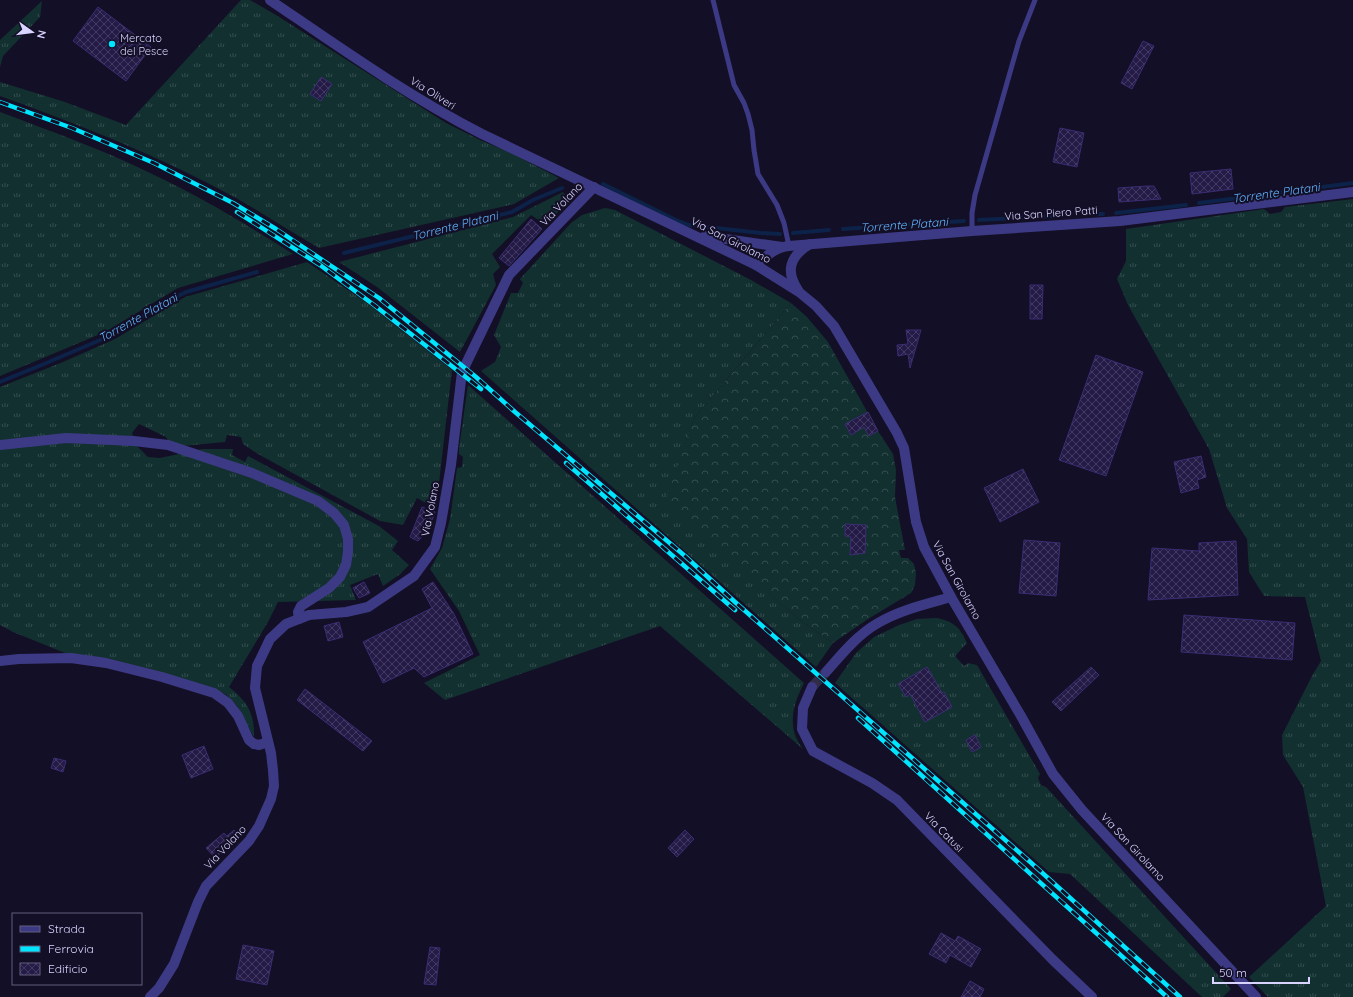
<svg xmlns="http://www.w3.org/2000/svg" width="1353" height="997" viewBox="0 0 1353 997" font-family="Quicksand,sans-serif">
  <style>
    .grass { fill: url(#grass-tufts) }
    .forest { fill: url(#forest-crowns) }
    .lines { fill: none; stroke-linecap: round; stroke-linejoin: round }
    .stream { stroke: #0c2248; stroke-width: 4 }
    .building { fill: url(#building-cross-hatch); stroke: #3b2d73 }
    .minor-tunnel { stroke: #312d47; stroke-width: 10; stroke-dasharray: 10 5; stroke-linecap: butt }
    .service { stroke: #3d3a85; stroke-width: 5 }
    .minor { stroke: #3d3a85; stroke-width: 10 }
    .tertiary { stroke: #3d3a85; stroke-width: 10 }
    .rail-casing { stroke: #00e5ff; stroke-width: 4.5 }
    .rail { stroke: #130f26; stroke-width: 3; stroke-dasharray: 9; stroke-linecap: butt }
    .poi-dot { fill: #00e5ff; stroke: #130f26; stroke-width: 1.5 }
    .labels { text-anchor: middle; stroke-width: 4; stroke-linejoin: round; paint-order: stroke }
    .poi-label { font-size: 11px; fill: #d9d4ff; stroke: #130f26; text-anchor: start }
    .street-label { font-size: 11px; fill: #d9d4ff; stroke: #130f26 }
    .water-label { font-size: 12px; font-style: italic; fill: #62b6ff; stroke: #130f26 }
  </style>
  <defs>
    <pattern id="grass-tufts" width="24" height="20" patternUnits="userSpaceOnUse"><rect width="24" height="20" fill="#12302f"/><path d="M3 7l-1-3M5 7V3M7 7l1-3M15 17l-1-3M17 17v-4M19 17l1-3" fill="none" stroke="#344d4e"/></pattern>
    <pattern id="forest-crowns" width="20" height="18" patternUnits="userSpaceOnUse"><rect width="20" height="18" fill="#12302f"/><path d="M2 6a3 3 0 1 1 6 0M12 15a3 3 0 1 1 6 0" fill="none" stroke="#344d4e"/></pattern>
    <pattern id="building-cross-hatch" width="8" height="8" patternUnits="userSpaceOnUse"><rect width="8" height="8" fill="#241b47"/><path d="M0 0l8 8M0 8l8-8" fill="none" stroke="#433b63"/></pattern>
  </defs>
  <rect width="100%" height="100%" fill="#130f26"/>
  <g class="grass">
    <path d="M241,0H250L276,15L446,123L480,140L511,153L559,178L514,204L319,248C291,232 264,214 236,198C161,157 81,125 0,96V82L65,102L126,125Z"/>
    <polygon points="42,1 40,17 3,56 0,67 0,40"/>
    <path d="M0,112C50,131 102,149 150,173C200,196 247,225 293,254L178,288L105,332L0,376Z"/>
    <polygon points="563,192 569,200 546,225 531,215 492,254 500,267 493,274 496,285 460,352 377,287 339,262 513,217"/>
    <polygon points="1353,199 1353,997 1268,997 1249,977 1326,906 1303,787 1283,755 1282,735 1312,676 1321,661 1305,597 1264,596 1249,572 1247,539 1227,508 1209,449 1128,305 1117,279 1126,261 1126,229 1264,209 1270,214 1281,212 1285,207"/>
    <polygon points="605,208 615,210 751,280 791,303 694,418 667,498 797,618 833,643 816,667 481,371 495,362 501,347 494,335 511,293 518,293 523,283 520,279 571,223 582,215"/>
    <path d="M307,262L367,303L452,370L436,509L417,498L403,525L380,521L258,454L243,444L241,437L227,435L225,442L172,447L166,437L139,424L132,433L136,445L148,457L160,458L202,449H233L232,455L245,462L248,456L379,526L398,541L392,550L409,565L399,575L383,586L378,574L350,585L356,600L278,602L268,622L229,687C247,701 255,714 254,737L237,706L225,694L155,671L70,655L13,632L0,625V387L63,362L115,339L185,297Z"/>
    <path d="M468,385L804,683C796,699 789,716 795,735C797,740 800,745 803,749L660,626L445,700L424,683L480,655L459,611L430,569L442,548L450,519L457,468L462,467L463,457L459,454V448Z"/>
    <path d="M937,618C954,622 960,627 967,643L955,656L964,666L968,663L977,665L1040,774L1038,778L1041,785L1046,787L1231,989L1223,997H1202L1070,874L1049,872L835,683L856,653L874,637L899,625L917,619Z"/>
  </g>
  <polygon class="forest" points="791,303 807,317 828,342 878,431 893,454 896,470 895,497 905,550 899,550 901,558 908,558 914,564 916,573 915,585 911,593 868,619 833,643 797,618 666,499 694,418"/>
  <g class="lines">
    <g class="stream">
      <polyline points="603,184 676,220 689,225 761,233 780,234"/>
      <polyline points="1199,203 1353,183"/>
      <polyline points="1116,213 1186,205"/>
      <polyline points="1085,214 1103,214"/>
      <polyline points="979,220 1053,216"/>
      <polyline points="843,229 964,221"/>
      <polyline points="793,233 829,230"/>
      <polyline points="344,253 512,212 533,200 562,188"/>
      <polyline points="0,382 44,364 112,335 166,302 186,292 257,272"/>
    </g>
  </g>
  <g class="building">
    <polygon points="98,7 151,47 126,81 73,41"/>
    <polygon points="1143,41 1154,46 1132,89 1121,83"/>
    <polygon points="321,77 332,84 321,101 310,94"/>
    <polygon points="1060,128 1084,133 1077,167 1053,162"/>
    <polygon points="1231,169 1233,189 1192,194 1190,173"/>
    <polygon points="1147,186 1154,186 1161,199 1119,202 1118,188"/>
    <polygon points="531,219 542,229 509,266 499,258"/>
    <polygon points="1030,285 1043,285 1042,319 1030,319"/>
    <polygon points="906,330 921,330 910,368 908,354 898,356 897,345 908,344"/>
    <polygon points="1096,355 1143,372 1106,476 1059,460"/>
    <polygon points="868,412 878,431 869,436 864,427 851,435 845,424"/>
    <polygon points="1201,456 1206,477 1197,480 1199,488 1181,493 1174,462"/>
    <polygon points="1023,469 1039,502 1000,522 984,488"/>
    <polygon points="422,507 435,512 429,529 418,541 410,537"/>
    <polygon points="845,524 866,525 865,553 850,555 851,537 845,536"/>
    <polygon points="1024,540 1060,543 1056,596 1019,593"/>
    <polygon points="1236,541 1238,595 1148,600 1152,548 1199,551 1199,543"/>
    <polygon points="364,582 370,593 359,598 353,588"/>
    <polygon points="433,582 454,614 473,654 424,677 414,668 383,683 363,642 432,608 422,589"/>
    <polygon points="1184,615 1295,623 1292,660 1181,652"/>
    <polygon points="339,622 343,637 328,641 324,626"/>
    <polygon points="927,667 942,693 944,692 952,707 925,722 910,694 906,697 898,684"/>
    <polygon points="1091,667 1099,675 1061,711 1052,702"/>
    <polygon points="305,689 372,741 363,751 297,700"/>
    <polygon points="975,735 981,747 972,752 966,740"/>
    <polygon points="204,746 213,769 191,778 182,755"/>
    <polygon points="54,758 66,761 63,772 51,768"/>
    <polygon points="234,830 240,837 215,858 206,848 224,833 227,836"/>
    <polygon points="685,830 694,839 677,857 668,848"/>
    <polygon points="941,933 955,941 958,936 981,949 971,967 950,955 946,963 929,954"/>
    <polygon points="243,945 274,951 267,985 236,979"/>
    <polygon points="430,947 440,948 436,985 424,984"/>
    <polygon points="970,981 984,989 980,997 961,997"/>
  </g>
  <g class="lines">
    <polyline class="minor-tunnel" points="812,687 826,672"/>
    <g class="service">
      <polyline points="713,0 734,85 744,103 748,114 752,130 754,150 758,174 777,205 784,223 789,246"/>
      <polyline points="972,231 972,213 975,195 1019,41 1035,0"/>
    </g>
    <g class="minor">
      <polyline points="0,445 66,438 134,441 168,445 252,473 318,501 334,513 344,525 348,539 348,552 346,565 340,577 329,588 301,606 298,612 299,619"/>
      <polyline points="0,661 19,659 71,658 106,663 162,677 214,693 228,703 238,716 249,740 254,744 259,745 268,742"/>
      <path d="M826,672C842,654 857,635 878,623C900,610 926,604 951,597"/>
      <polyline points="812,687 803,708 802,729 813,751 872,783 897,800 1053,960 1092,997"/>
    </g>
    <g class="tertiary">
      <path d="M270,0C339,47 408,96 482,134L756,265L799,292L816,306L834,326L897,433L904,448L916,522L924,547L951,597L1021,716L1053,774L1082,810L1256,997"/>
      <polyline points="705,236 782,247"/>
      <path d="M756,265C766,256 776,247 789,246L972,231L1120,221L1353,192"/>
      <path d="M798,290C785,271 790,256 810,244"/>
      <polyline points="150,997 159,988 174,964 198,902 206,886 249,841 259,826 271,799 274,786 273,770 271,753 255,688 257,666 270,639 286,624 309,615 346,612 368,607 414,576 435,547 441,523 451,465 462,372 509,275 594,187"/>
    </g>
    <defs>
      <g id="rail">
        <polyline points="0,102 72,128 154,163 233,203 276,229 379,298 476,377 515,412 685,556 735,602 1028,860 1180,997"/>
        <polyline points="237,212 320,265 374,305 481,389"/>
        <polyline points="566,463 735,610"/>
        <polyline points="858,718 1167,997"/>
      </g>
    </defs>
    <use href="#rail" class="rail-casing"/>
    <use href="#rail" class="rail"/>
  </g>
  <circle class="poi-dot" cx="112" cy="44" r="4"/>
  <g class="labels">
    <g class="poi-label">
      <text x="120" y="42">Mercato<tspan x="120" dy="13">del Pesce</tspan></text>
    </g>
    <g class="street-label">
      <text transform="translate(433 93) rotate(32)" y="4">Via Oliveri</text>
      <text transform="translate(561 204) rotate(-46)" y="4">Via Volano</text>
      <text transform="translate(1051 213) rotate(-4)" y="4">Via San Piero Patti</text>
      <text transform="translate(731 240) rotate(27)" y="4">Via San Girolamo</text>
      <text transform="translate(430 509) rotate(-79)" y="4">Via Volano</text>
      <text transform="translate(957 580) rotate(61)" y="4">Via San Girolamo</text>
      <text transform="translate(944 832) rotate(46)" y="4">Via Catusi</text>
      <text transform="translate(225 847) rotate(-47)" y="4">Via Volano</text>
      <text transform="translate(1133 847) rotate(47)" y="4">Via San Girolamo</text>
    </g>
    <g class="water-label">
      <text transform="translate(1276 193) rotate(-8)" y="4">Torrente Platani</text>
      <text transform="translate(904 225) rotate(-4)" y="4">Torrente Platani</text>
      <text transform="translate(455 226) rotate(-14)" y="4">Torrente Platani</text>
      <text transform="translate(138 318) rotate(-29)" y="4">Torrente Platani</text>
    </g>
  </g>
  <rect x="12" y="913" width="130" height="72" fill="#130f26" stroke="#625e7d"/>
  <rect x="20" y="926" width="20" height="6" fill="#3d3a85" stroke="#625e7d"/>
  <text x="48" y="933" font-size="12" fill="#d9d4ff">Strada</text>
  <rect x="20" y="946" width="20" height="6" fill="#00e5ff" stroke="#625e7d"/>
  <text x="48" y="953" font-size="12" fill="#d9d4ff">Ferrovia</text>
  <rect x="20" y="963" width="20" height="12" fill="url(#building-cross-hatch)" stroke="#625e7d"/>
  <text x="48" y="973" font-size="12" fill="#d9d4ff">Edificio</text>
  <g transform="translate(32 32) rotate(104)" stroke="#130f26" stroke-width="3" paint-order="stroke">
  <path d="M0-3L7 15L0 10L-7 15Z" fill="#d9d4ff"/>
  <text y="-6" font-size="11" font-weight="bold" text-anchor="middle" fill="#d9d4ff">N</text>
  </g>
  <path d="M1213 977v6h96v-6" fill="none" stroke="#d9d4ff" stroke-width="2"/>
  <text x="1219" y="977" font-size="12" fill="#d9d4ff" stroke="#130f26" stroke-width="3" paint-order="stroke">50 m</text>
</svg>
